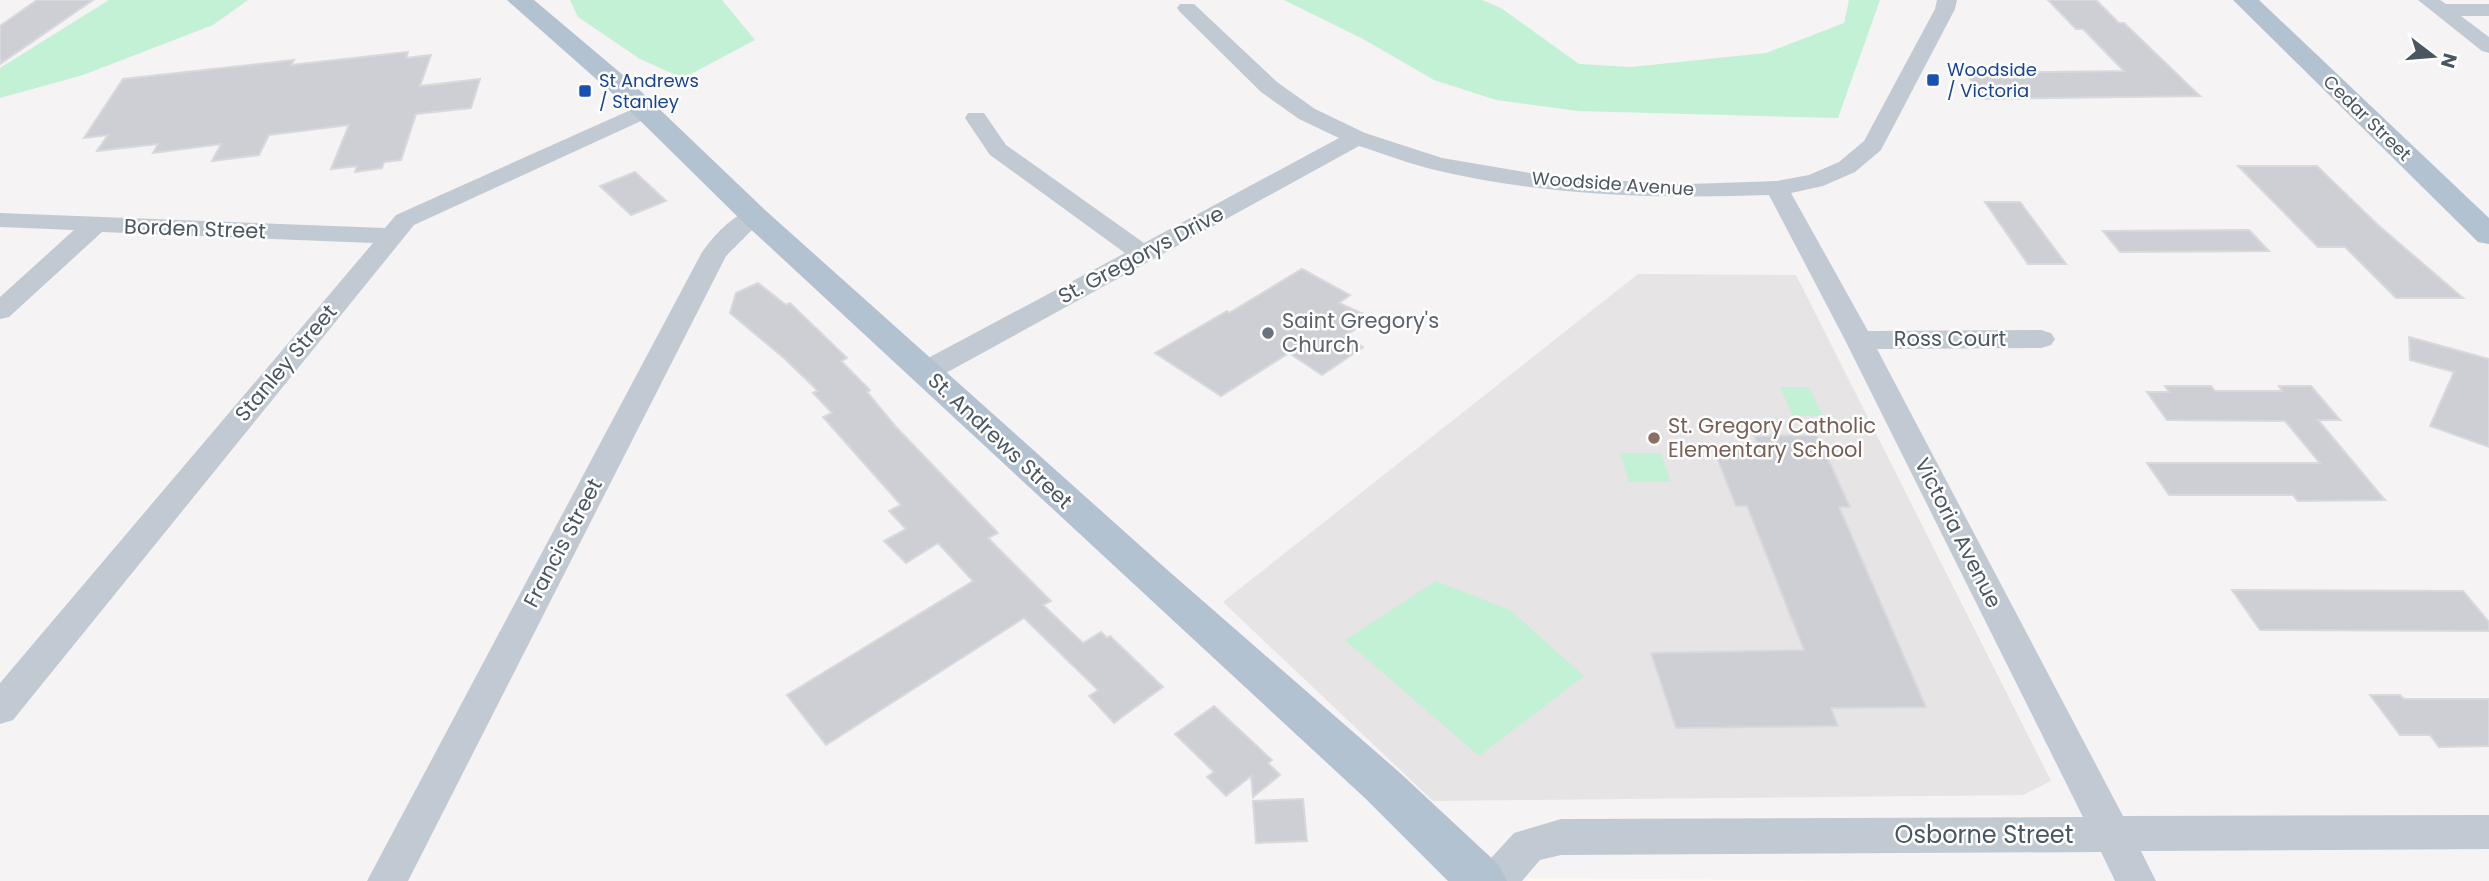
<svg xmlns="http://www.w3.org/2000/svg" width="2489" height="881" viewBox="0 0 2489 881" font-family="Poppins,sans-serif">
  <style>
    .commercial { fill: #fdf9ef }
    .education { fill: #e6e4e5 }
    .green { fill: #c3f1d5 }
    .building { fill: #cdcfd5; stroke: #d7d9de; stroke-width: 2 }
    .lines { fill: none; stroke-linecap: round; stroke-linejoin: round }
    .minor { fill: #c1cad2; fill-rule: evenodd }
    .major { fill: #b3c2d1; fill-rule: evenodd }
    .transit-dot { fill: #1a4fb4; stroke: #fff; stroke-width: 2.5 }
    .worship-dot { fill: #6b7280; stroke: #fff; stroke-width: 2.5 }
    .education-dot { fill: #8d6e63; stroke: #fff; stroke-width: 2.5 }
    .labels { text-anchor: middle; stroke-width: 5; stroke-linejoin: round; paint-order: stroke }
    .far-transit-label { font-size: 18px; fill: #164399; stroke: #fff; text-anchor: start }
    .far-street-label { font-size: 18px; fill: #4a5661; stroke: #fff }
    .street-label { font-size: 21px; fill: #4a5661; stroke: #fff }
    .worship-label { font-size: 21px; fill: #5b616d; stroke: #fff; text-anchor: start }
    .education-label { font-size: 21px; fill: #785e54; stroke: #fff; text-anchor: start }
    .near-street-label { font-size: 24px; fill: #4a5661; stroke: #fff }
  </style>
  <rect width="100%" height="100%" fill="#f5f3f3"/>
  <polygon class="commercial" points="1525,878 1893,881 1528,881"/>
  <polygon class="education" points="1638,274 1796,275 2051,781 2023,795 1433,801 1223,602"/>
  <g class="green">
    <polygon points="109,0 248,0 213,25 83,75 0,98 0,68"/>
    <polygon points="570,0 722,0 755,40 689,75 676,75 640,59 578,17"/>
    <polygon points="1284,0 1482,0 1501,8 1579,64 1631,67 1766,53 1844,23 1849,0 1880,0 1838,118 1578,111 1496,100 1434,80 1363,39"/>
    <polygon points="1780,387 1809,387 1823,416 1793,416"/>
    <polygon points="1620,453 1661,453 1671,482 1629,482"/>
    <polygon points="1436,581 1510,610 1584,676 1479,756 1345,640"/>
  </g>
  <g class="building">
    <polygon points="37,0 93,0 0,64 0,26"/>
    <polygon points="2048,0 2096,0 2119,23 2124,23 2200,96 1985,99 1965,73 2124,71 2083,29 2076,29"/>
    <polygon points="408,52 406,58 431,55 420,86 480,79 471,108 416,114 401,160 384,162 382,168 355,172 357,166 331,169 349,125 269,135 259,155 212,161 221,144 153,153 158,144 97,151 108,135 84,138 123,79 294,60 291,65"/>
    <polygon points="2238,166 2317,166 2378,225 2463,298 2396,298 2345,247 2318,247"/>
    <polygon points="635,172 666,201 631,215 600,186"/>
    <polygon points="1985,202 2020,202 2066,264 2028,264"/>
    <polygon points="2249,230 2269,251 2120,252 2103,231"/>
    <polygon points="1302,269 1350,295 1339,303 1372,318 1345,336 1363,347 1322,375 1289,353 1221,396 1155,353 1227,311 1229,313"/>
    <polygon points="758,283 786,305 790,303 847,358 841,361 870,390 867,392 896,427 998,533 988,538 1051,601 1043,605 1083,643 1101,632 1107,638 1110,636 1163,687 1114,723 1089,696 1098,690 1024,618 826,745 787,695 973,581 938,543 906,563 884,541 906,529 889,511 901,505 823,417 832,413 813,393 818,391 785,359 730,313 736,293"/>
    <polygon points="2409,337 2489,359 2489,447 2430,426 2454,372 2410,360"/>
    <polygon points="2165,386 2211,386 2215,391 2282,391 2279,386 2311,386 2340,420 2318,420 2385,500 2298,501 2293,495 2169,495 2147,463 2320,463 2285,421 2167,420 2147,392 2169,392"/>
    <polygon points="1817,435 1850,507 1839,507 1926,707 1831,708 1838,726 1676,728 1651,653 1804,650 1747,506 1736,506 1714,450 1761,451 1754,436"/>
    <polygon points="2232,590 2463,591 2489,622 2489,631 2260,630"/>
    <polygon points="2370,695 2400,695 2404,699 2489,699 2489,746 2439,747 2430,735 2400,735"/>
    <polygon points="1214,706 1272,760 1268,763 1280,775 1253,797 1251,776 1226,796 1207,777 1214,772 1175,734"/>
    <polygon points="1303,799 1307,841 1256,843 1253,801"/>
  </g>
  <g class="lines">
    <g class="minor">
      <path d="M1937,0H1957L1955,9L1881,150L1855,172L1823,186L1791,193L1868,331L2041,330L2051,333L2055,339L2051,345L2041,348L1877,349L2123,816L2489,815V849L2141,851L2156,881H2115L2101,852L1561,855L1540,860L1522,881H1476L1482,868L1514,833L1561,819L2083,817L1845,340L1769,195C1657,199 1545,196 1435,170C1410,164 1384,154 1359,146L935,379L925,381L915,379L911,372L915,365L1125,253L990,155L965,118L968,113H984L1006,145L1144,243L1339,138L1299,119L1261,92L1180,12L1177,8L1180,4H1194L1277,82L1315,109L1365,133L1442,158L1560,178L1690,184L1777,181L1809,175L1839,162L1864,141L1935,9Z"/>
      <polygon points="2418,0 2440,0 2446,4 2489,4 2489,16 2461,16 2489,37 2489,53 2482,51"/>
      <polygon points="644,104 652,106 655,111 652,116 414,225 13,720 0,724 0,683 373,243 102,232 9,317 0,319 0,297 74,230 0,227 0,213 385,228 396,215"/>
      <path d="M754,209L763,211L766,216L726,256L408,881H367L701,254C713,236 733,214 754,209Z"/>
    </g>
    <g class="major">
      <polygon points="507,0 534,0 630,81 765,210 1164,567 1399,772 1499,865 1507,881 1448,881 1367,800 743,222 612,93"/>
      <polygon points="2233,0 2259,0 2489,218 2489,244 2478,242"/>
    </g>
  </g>
  <g class="transit-dot">
    <rect x="1926" y="73" width="14" height="14" rx="3.5"/>
    <rect x="578" y="84" width="14" height="14" rx="3.5"/>
  </g>
  <circle class="worship-dot" cx="1268" cy="333" r="7"/>
  <circle class="education-dot" cx="1654" cy="438" r="7"/>
  <g class="labels">
    <g class="far-transit-label">
      <text x="1947" y="76">Woodside<tspan x="1947" dy="21">/ Victoria</tspan></text>
      <text x="599" y="87">St Andrews<tspan x="599" dy="21">/ Stanley</tspan></text>
    </g>
    <g class="far-street-label">
      <text transform="translate(2367 118) rotate(44)" y="6">Cedar Street</text>
      <text transform="translate(1613 184) rotate(4)" y="6">Woodside Avenue</text>
    </g>
    <g class="street-label">
      <text transform="translate(195 229) rotate(2)" y="7">Borden Street</text>
      <text transform="translate(1141 255) rotate(-28)" y="7">St. Gregorys Drive</text>
      <text x="1950" y="346">Ross Court</text>
      <text transform="translate(286 363) rotate(-50)" y="7">Stanley Street</text>
      <text transform="translate(1000 441) rotate(43)" y="7">St. Andrews Street</text>
      <text transform="translate(1958 533) rotate(63)" y="7">Victoria Avenue</text>
      <text transform="translate(563 543) rotate(-62)" y="7">Francis Street</text>
    </g>
    <g class="worship-label">
      <text x="1282" y="328">Saint Gregory's<tspan x="1282" dy="24">Church</tspan></text>
    </g>
    <g class="education-label">
      <text x="1668" y="433">St. Gregory Catholic<tspan x="1668" dy="24">Elementary School</tspan></text>
    </g>
    <g class="near-street-label">
      <text x="1984" y="843">Osborne Street</text>
    </g>
  </g>
  <g transform="translate(2433 56) rotate(106)" stroke="#ffffff" stroke-width="5" paint-order="stroke">
  <path d="M0-5L12 26L0 18L-12 26Z" fill="#4a5661"/>
  <text y="-10" font-size="19" font-weight="bold" text-anchor="middle" fill="#4a5661">N</text>
  </g>
</svg>
